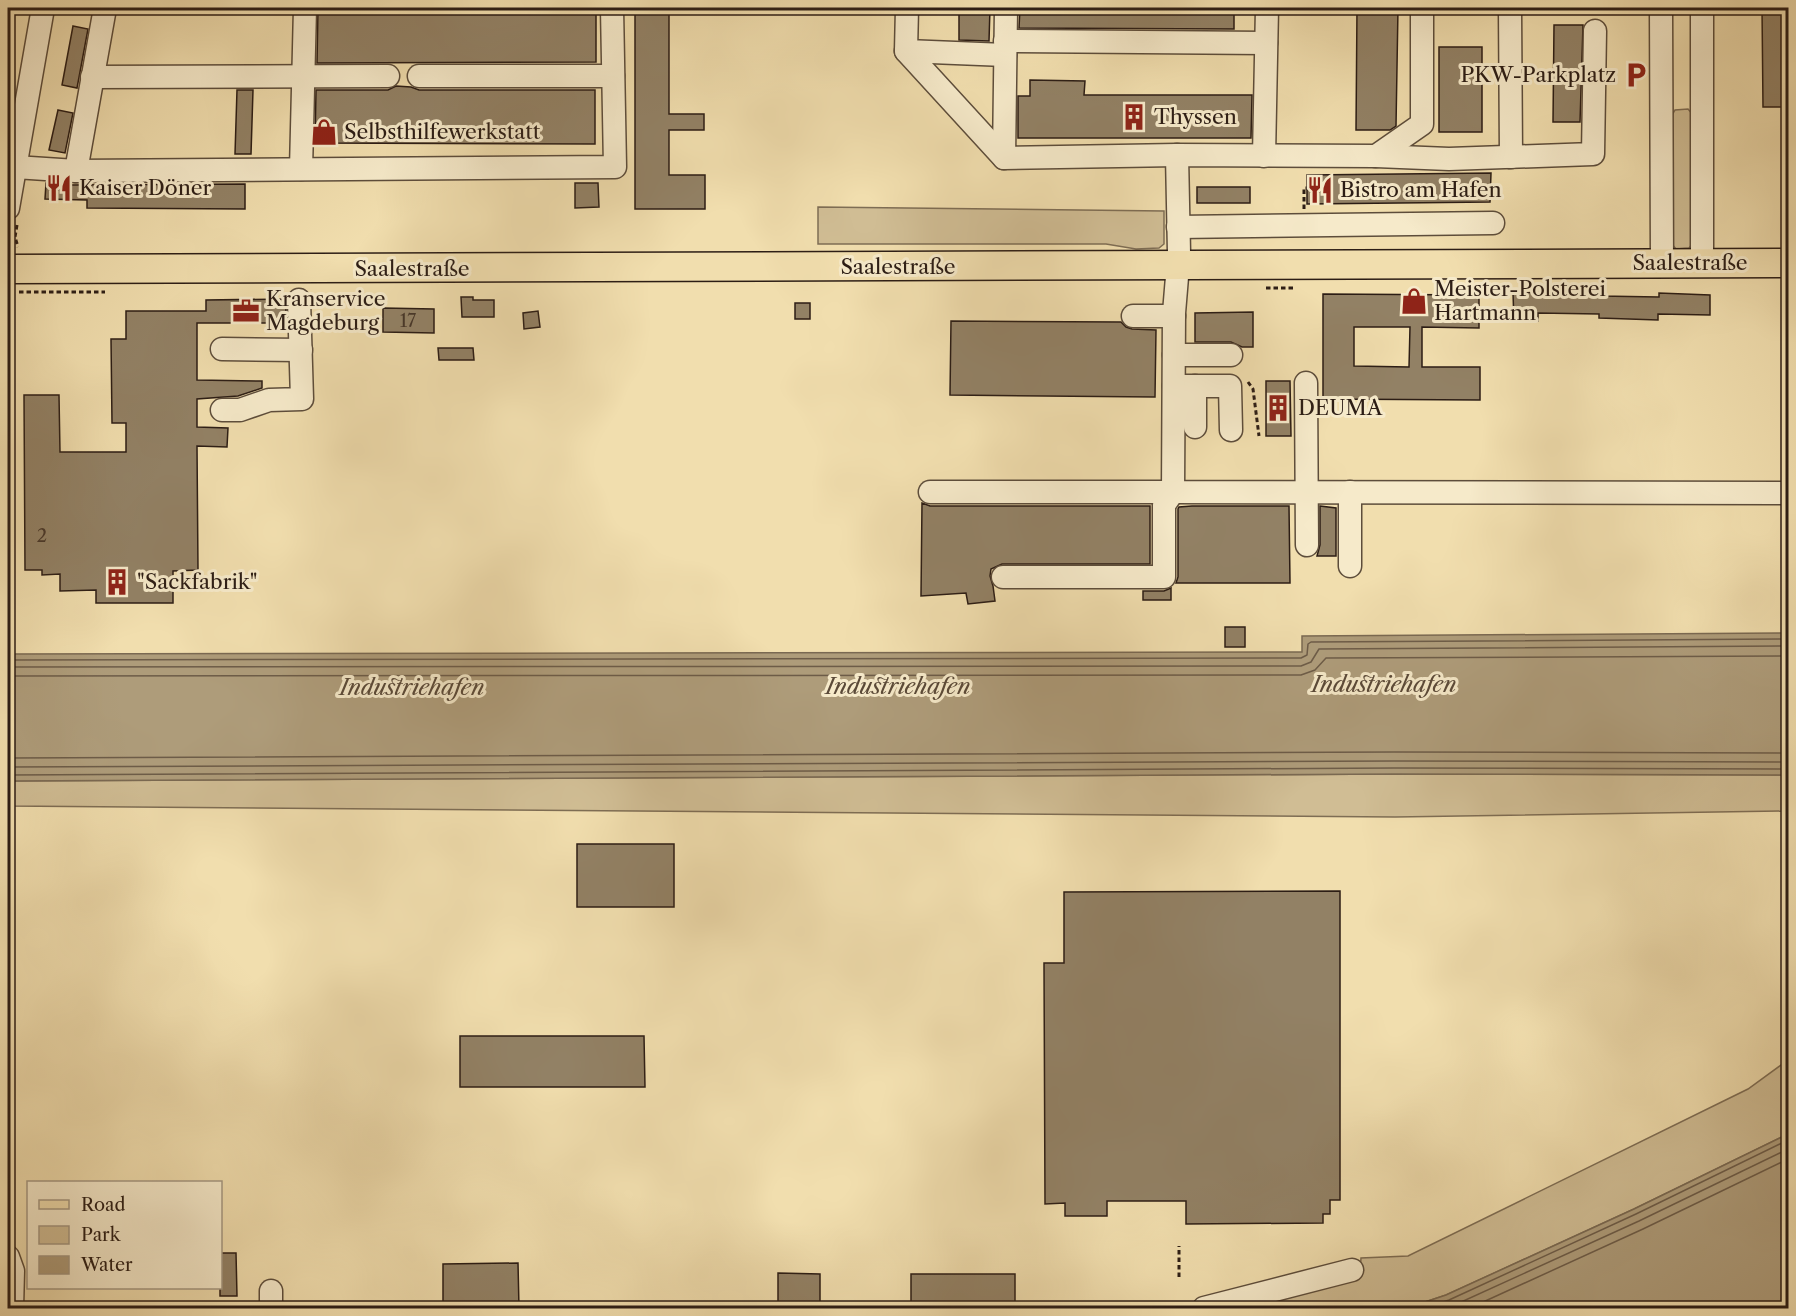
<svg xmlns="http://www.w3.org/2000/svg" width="1796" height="1316" viewBox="0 0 1796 1316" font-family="'Libre Caslon Text',serif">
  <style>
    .green { fill: #d0bd94; stroke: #7e6d54; stroke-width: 1.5 }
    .water { fill: #ae9c7a; stroke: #7a6952; stroke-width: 1.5 }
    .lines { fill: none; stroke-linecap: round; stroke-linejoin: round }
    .shore { stroke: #6d5c48; stroke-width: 1.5 }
    .building { fill: #928165; stroke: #2c1d15; stroke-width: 1.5; fill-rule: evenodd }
    .minor-casing { stroke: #5d4d3b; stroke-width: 25 }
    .major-casing { stroke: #2c1d15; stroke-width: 31 }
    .path { stroke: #2c1d15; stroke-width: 3; stroke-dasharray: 4.5 3; stroke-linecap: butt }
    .minor { stroke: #f6eaca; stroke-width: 22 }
    .major { stroke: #f1deae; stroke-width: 28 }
    .labels { text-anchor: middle; stroke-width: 6; stroke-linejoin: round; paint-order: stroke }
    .number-label { font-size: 18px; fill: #463629 }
    .poi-label { font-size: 21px; fill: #2c1d15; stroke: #f6eaca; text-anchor: start }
    .street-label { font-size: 21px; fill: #2c1d15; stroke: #f6eaca }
    .water-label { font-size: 22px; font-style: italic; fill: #5a4938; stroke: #f6eaca }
  </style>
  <rect width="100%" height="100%" fill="#f1deae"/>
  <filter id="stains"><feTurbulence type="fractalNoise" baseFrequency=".00333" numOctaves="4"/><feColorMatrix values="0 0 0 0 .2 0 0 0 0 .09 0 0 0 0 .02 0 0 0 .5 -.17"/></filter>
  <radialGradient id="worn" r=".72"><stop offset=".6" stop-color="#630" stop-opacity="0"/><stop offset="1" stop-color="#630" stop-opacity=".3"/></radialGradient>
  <g class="green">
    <polygon points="1688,109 1694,116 1693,243 1689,248 1676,249 1671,243 1670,118 1675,110"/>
    <polygon points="818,207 1164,211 1164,244 1159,248 1136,249 1106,244 818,244"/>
    <polygon points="1394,774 1788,775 1788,811 1395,817 8,806 8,781"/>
    <polygon points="1788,1060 1788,1134 1634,1209 1446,1295 1407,1308 1239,1308 1360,1273 1361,1258 1408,1256 1748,1089"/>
  </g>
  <g class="water">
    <polygon points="1788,633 1788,775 1394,774 8,781 8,654 1302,652 1302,636"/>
    <polygon points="1788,1134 1788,1308 1407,1308 1446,1295 1634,1209"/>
  </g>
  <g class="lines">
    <g class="shore">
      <polyline points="8,660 1301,658 1307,655 1308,644 1311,642 1788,639"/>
      <polyline points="8,667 1301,666 1311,662 1319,649 1788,646"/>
      <polyline points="8,676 1301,675 1315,670 1326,658 1788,656"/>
      <polyline points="8,758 1394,752 1788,753"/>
      <polyline points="8,767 1394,761 1788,762"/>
      <polyline points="8,775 1394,768 1788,769"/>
      <polyline points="1425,1308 1449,1300 1636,1214 1788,1140"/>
      <polyline points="1448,1308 1639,1221 1788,1149"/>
      <polyline points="1470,1308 1643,1229 1788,1159"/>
    </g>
  </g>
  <g class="building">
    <polygon points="318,8 596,8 596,62 317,63"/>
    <polygon points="635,8 669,8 669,114 704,114 704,130 669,130 669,175 705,175 705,209 635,209"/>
    <polygon points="959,8 990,8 989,41 959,40"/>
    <polygon points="1020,8 1234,8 1234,29 1019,28"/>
    <polygon points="1357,8 1398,8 1396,126 1390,130 1356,130"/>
    <polygon points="1762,8 1788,8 1788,107 1763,107"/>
    <polygon points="1554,25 1583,25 1580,122 1553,122"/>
    <polygon points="73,26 88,29 77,88 62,85"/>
    <rect x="1439" y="47" width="43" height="85"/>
    <polygon points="1030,80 1085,81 1084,95 1252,95 1251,138 1018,138 1018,96 1030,96"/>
    <polygon points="396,86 411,87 419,90 595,90 595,144 315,143 316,90 388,90"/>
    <polygon points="237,90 253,90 251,154 235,154"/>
    <polygon points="58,110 73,113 65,153 49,150"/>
    <polygon points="1491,173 1490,202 1307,204 1307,175"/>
    <polygon points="46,183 67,185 245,184 245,209 87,208 87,200 45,199"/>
    <polygon points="575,183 598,183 599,207 575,208"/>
    <rect x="1197" y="187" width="53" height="16"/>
    <polygon points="1549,292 1600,293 1600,296 1659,297 1659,293 1710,295 1710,315 1658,314 1658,320 1599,318 1599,314 1538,313 1538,321 1514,322 1513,293"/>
    <path d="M1323,294L1479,295V328L1422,327V367H1480V400L1323,399ZM1354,327H1410L1409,367L1354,366Z"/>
    <polygon points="461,297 473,297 473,300 494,300 494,317 462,317"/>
    <polygon points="286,299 286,323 197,323 197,380 262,381 262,388 238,396 197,399 197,427 228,428 227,447 197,446 198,570 173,571 173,603 96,603 96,590 60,591 60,574 42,575 42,570 25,570 24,395 59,395 60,452 126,452 126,423 112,423 111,339 126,339 126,311 206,311 206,300"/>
    <rect x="795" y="303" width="15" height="16"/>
    <polygon points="383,308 434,309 434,333 383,332"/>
    <polygon points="538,311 540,327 524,329 523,313"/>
    <polygon points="1253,312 1253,347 1242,347 1231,342 1195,342 1195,313"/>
    <polygon points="951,321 1121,322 1126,327 1132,329 1156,330 1155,397 950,395"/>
    <polygon points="438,348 473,348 474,360 439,360"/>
    <polygon points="1266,381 1290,381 1291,436 1266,436"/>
    <polygon points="922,503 930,506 1150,506 1150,564 1002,564 991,569 990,576 993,586 995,601 968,604 966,593 921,596"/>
    <polygon points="1192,506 1289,506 1290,583 1176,583 1178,577 1178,509 1179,507"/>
    <polygon points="1320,506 1336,508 1336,556 1317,556 1320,545"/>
    <polygon points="1171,588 1171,600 1143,600 1143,591 1164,591"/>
    <rect x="1225" y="627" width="20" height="20"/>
    <rect x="577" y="844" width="97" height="63"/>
    <polygon points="1340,891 1340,1200 1330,1200 1330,1214 1323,1214 1323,1223 1186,1224 1186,1201 1107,1201 1107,1216 1065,1216 1065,1203 1045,1204 1044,963 1064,963 1064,892"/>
    <polygon points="460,1036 644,1036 645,1087 460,1087"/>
    <polygon points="220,1253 236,1253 237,1296 220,1296"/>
    <polygon points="518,1263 519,1308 443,1308 443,1264"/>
    <polygon points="778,1273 820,1274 820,1308 778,1308"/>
    <rect x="911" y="1274" width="104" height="34"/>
  </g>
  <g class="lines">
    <defs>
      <g id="minor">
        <polyline points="907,8 906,51 1005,55"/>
        <polyline points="1006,8 1004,158 1177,155"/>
        <polyline points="1422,8 1422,124 1376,156 1177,155 1179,253 1174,313 1173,492 1788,493"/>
        <polyline points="1510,8 1511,157"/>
        <polyline points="1661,8 1662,263"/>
        <polyline points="1005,41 1266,43"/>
        <polyline points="906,51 1004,158"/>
        <polyline points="419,76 613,76"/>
        <polyline points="92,77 388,76"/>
        <polyline points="1264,156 1267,8"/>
        <polyline points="1376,156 1449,159 1593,154 1595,31"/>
        <polyline points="15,167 76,171 615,167 612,8"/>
        <polyline points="301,169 305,8"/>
        <polyline points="76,171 105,8"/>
        <polyline points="8,208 43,8"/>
        <polyline points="1178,227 1493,223"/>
        <polyline points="1702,263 1702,8"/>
        <polyline points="1133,316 1174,316"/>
        <polyline points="222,349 301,350"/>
        <polyline points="1174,355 1231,355"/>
        <polyline points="1306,383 1307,545"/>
        <polyline points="1174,386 1230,386 1231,430"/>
        <polyline points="222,410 240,410 269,400 302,399 299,300"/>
        <polyline points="1195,427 1195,386"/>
        <polyline points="930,492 1173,492"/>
        <polyline points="1350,492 1350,566"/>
        <polyline points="1003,577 1164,577 1164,505 1173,492"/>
        <polyline points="8,1257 13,1271 12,1308"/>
        <polyline points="271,1291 271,1308"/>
        <polyline points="1204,1308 1352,1270"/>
      </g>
      <polyline id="major" points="8,269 1788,263"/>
    </defs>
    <use href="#minor" class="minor-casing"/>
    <use href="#major" class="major-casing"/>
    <g class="path">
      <polyline points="1304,209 1304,188 1307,188"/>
      <polyline points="17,225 15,237 18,247"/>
      <polyline points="1266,288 1295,288"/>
      <polyline points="19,292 105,292"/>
      <polyline points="1248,382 1253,389 1259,436"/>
      <polyline points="11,654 11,629"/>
      <polyline points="1179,1277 1179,1246"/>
    </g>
    <use href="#minor" class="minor"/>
    <use href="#major" class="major"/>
  </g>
  <defs>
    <symbol id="parking-bare" viewBox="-9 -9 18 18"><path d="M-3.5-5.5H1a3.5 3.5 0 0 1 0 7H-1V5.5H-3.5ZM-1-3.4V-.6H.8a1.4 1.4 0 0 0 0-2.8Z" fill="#8f2418" stroke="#f6eaca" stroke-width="2.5" paint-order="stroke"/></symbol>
    <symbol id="building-bare" viewBox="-9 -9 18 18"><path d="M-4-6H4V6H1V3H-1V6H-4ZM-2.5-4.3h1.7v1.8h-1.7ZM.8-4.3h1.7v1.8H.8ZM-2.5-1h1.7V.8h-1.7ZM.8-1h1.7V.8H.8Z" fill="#8f2418" stroke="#f6eaca" stroke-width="2.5" paint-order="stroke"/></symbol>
    <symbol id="shop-bare" viewBox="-9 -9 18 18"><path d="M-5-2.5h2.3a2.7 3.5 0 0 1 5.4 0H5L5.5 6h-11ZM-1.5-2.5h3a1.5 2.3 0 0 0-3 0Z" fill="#8f2418" stroke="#f6eaca" stroke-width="2.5" paint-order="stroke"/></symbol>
    <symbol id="restaurant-bare" viewBox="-9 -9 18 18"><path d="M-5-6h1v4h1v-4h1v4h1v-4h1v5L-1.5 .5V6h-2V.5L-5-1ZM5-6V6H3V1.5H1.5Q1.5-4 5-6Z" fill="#8f2418" stroke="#f6eaca" stroke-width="2.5" paint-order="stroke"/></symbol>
    <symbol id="office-bare" viewBox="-9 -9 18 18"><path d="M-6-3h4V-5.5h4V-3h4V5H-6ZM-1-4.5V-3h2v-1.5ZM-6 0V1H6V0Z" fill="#8f2418" stroke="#f6eaca" stroke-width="2.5" paint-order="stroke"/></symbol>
  </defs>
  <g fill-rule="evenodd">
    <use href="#parking-bare" x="1617" y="56" width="38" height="38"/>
    <use href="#building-bare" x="1115" y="98" width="38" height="38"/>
    <use href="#shop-bare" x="305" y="113" width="38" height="38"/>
    <use href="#restaurant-bare" x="40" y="169" width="38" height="38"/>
    <use href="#restaurant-bare" x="1301" y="171" width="38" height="38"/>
    <use href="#shop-bare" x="1395" y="282" width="38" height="38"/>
    <use href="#office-bare" x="227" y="292" width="38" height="38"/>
    <use href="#building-bare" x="1259" y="389" width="38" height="38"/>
    <use href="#building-bare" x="98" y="563" width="38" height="38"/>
  </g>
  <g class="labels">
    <g class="number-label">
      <text x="408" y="327">17</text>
      <text x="42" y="542">2</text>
    </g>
    <g class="poi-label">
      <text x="1616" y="82" text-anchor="end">PKW-Parkplatz</text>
      <text x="1154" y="124">Thyssen</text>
      <text x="344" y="139">Selbsthilfewerkstatt</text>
      <text x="79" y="195">Kaiser Döner</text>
      <text x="1340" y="197">Bistro am Hafen</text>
      <text x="1434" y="296">Meister-Polsterei<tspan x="1434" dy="24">Hartmann</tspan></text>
      <text x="266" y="306">Kranservice<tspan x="266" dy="24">Magdeburg</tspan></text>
      <text x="1298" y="415">DEUMA</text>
      <text x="137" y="589">"Sackfabrik"</text>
    </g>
    <g class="street-label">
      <text x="1690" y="270">Saalestraße</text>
      <text x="898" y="274">Saalestraße</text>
      <text x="412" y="276">Saalestraße</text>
    </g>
    <g class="water-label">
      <text x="1384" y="692">Industriehafen</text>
      <text x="898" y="694">Industriehafen</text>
      <text x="412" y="695">Industriehafen</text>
    </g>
  </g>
  <rect width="1796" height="1316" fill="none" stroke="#f1deae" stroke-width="30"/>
  <rect x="9" y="9" width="1778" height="1298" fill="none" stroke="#2c1d15" stroke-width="3"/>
  <rect x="15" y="15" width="1766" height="1286" fill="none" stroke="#2c1d15" stroke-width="1.5"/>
  <rect x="27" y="1181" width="195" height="108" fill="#f6eaca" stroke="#a59882" stroke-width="1.5"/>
  <rect x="39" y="1200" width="30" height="9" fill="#f1deae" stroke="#a59882" stroke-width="1.5"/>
  <text x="81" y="1211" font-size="18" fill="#2c1d15">Road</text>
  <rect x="39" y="1226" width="30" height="18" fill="#d0bd94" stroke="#a59882" stroke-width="1.5"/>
  <text x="81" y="1241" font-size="18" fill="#2c1d15">Park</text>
  <rect x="39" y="1256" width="30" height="18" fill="#ae9c7a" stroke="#a59882" stroke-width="1.5"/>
  <text x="81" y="1271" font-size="18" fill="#2c1d15">Water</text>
  <rect width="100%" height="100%" filter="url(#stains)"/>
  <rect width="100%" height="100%" fill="url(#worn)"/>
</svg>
